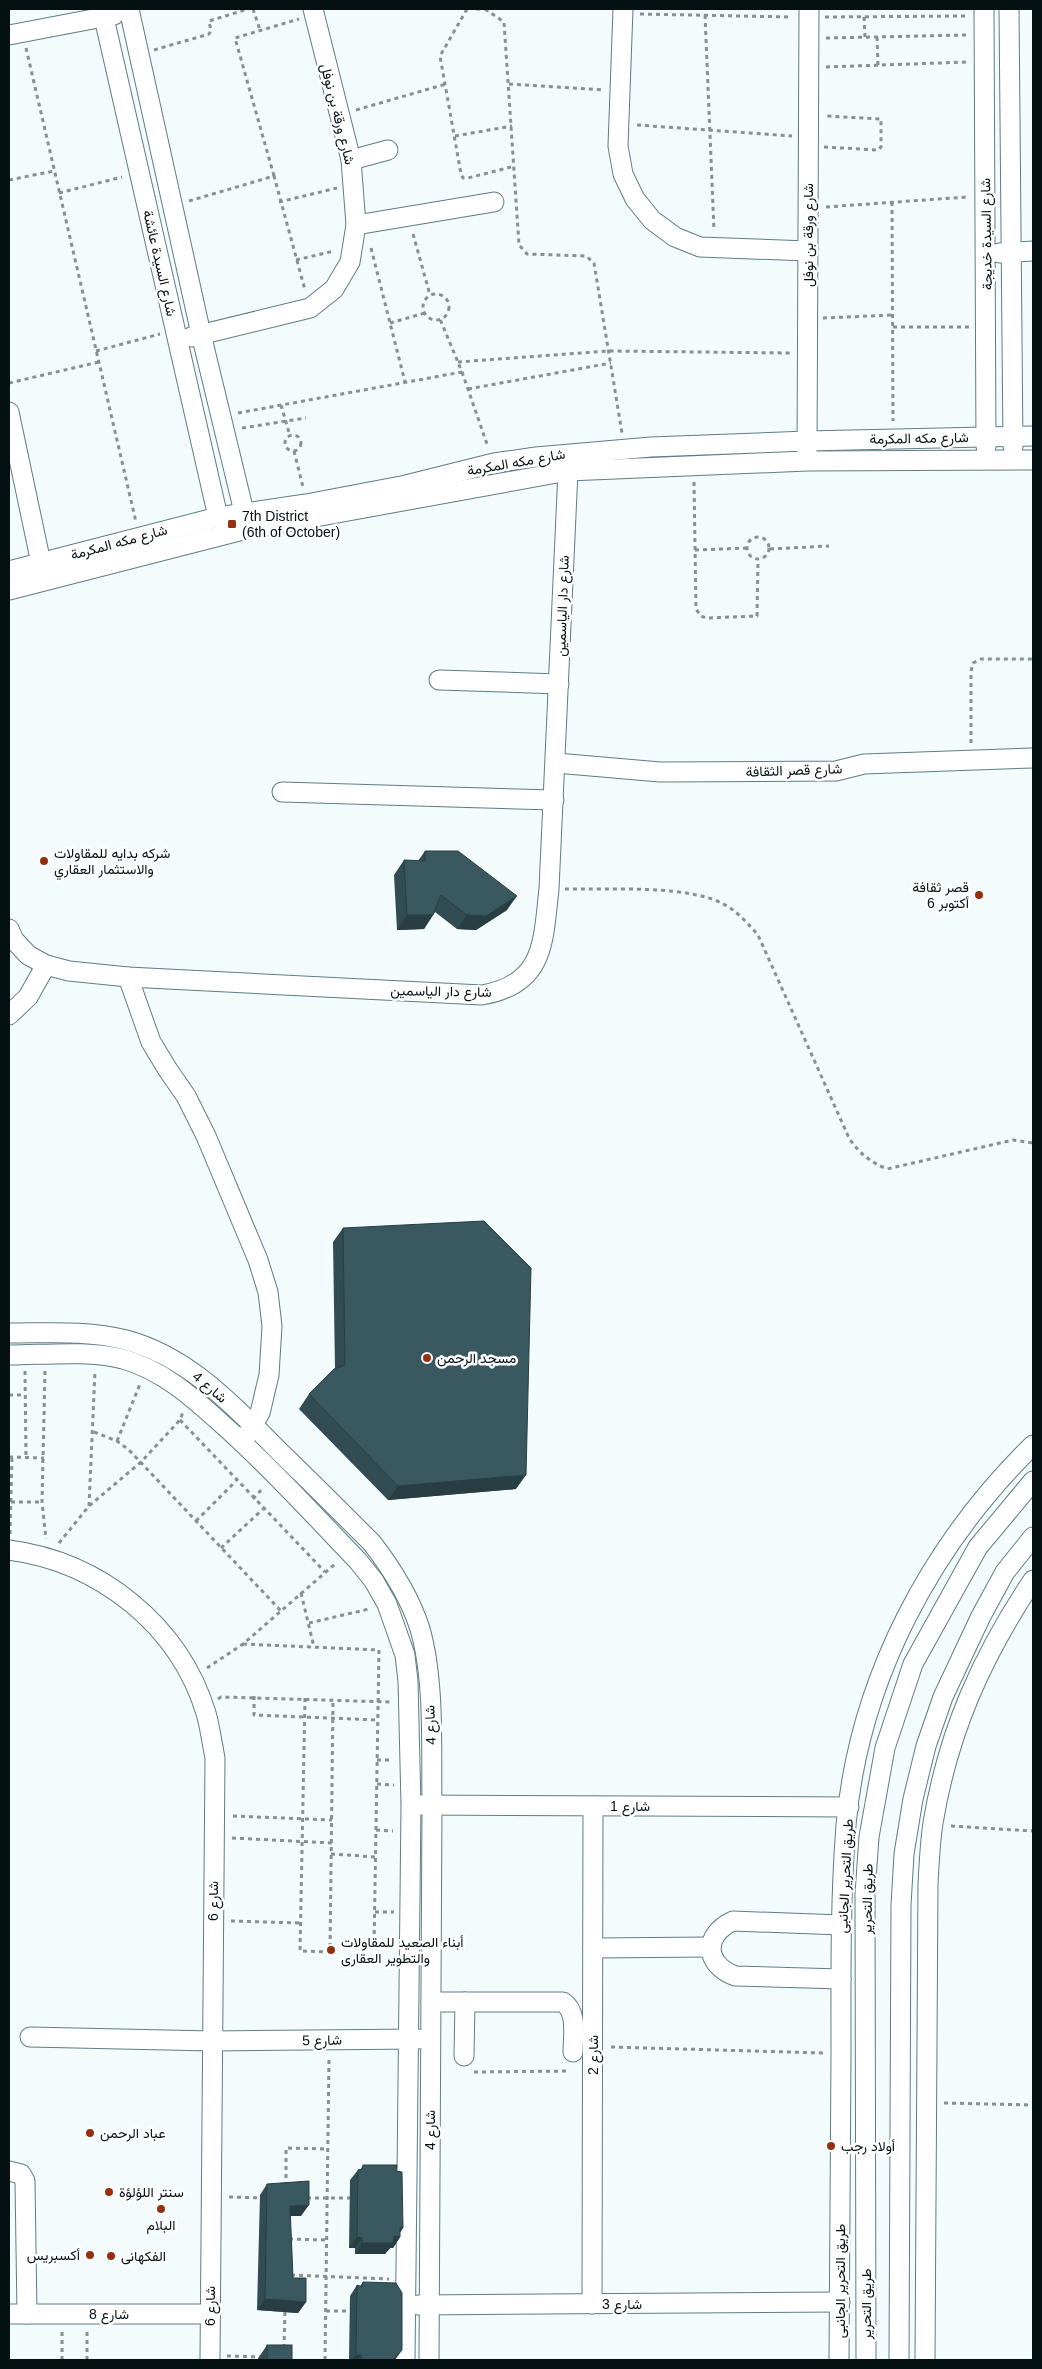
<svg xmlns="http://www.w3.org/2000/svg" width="1042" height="2369" viewBox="0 0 1042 2369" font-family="Arial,Vazirmatn,sans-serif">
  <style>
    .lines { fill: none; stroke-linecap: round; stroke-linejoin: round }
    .minor-casing { stroke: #5d7d84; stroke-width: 21 }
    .path { stroke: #879092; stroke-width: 3; stroke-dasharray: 4 4; stroke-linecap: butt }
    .minor { stroke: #fff; stroke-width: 19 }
    .wall { fill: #314c52 }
    .shaded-wall { fill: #283e42 }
    .building { fill: #39585f; stroke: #283e42 }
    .poi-dot { fill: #962f0d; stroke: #fff; stroke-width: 2 }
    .labels { text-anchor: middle; stroke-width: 5; stroke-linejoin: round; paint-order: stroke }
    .street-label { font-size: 14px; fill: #051013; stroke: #fff }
    .poi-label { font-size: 14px; fill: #051013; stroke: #fff; text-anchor: start }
  </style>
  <rect width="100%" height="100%" fill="#f4fbfc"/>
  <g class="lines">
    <defs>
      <g id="minor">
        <polyline points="102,9 218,517"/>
        <polyline points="129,9 201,334 244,512"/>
        <polyline points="623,9 618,146 623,174 635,199 652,220 675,237 700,247 808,251"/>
        <polyline points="984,9 986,447"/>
        <polyline points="1009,9 1013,447"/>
        <polyline points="9,35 114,15"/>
        <polyline points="351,160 388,150"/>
        <polyline points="356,225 494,202"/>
        <polyline points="999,253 1033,251"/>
        <polyline points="191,337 310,308 334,289 350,262 356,225 351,160 313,9"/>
        <polyline points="9,412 41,563"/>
        <polyline points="807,452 809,9"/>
        <polyline points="9,571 218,517 306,504 406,485 494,463 536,457 651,447 807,441 1033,436"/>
        <polyline points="9,590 243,530 568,471 807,461 1033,460"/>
        <polyline points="439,680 559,684"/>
        <polyline points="556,763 660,772 836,771 864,764 1033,758"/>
        <polyline points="282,792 554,800"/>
        <path d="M9,929L14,940L28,955L46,965L69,971L128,977L482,995C545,984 543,942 549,889L568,471"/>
        <polyline points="128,977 151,1042 168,1070 186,1096 206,1136 258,1260 268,1292 272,1326 269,1375 260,1413 247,1435"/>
        <polyline points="9,1015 28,997 46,965"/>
        <path d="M9,1333C48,1333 88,1330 126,1340C190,1357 237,1409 283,1455C313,1484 342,1513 372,1543C392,1569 410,1597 420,1629C435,1681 431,1750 432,1805L429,2360"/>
        <path d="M9,1355C45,1355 87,1350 123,1359C162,1370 191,1396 221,1423C269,1466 313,1514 358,1561L374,1581L387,1604L405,1655L408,1681L411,1805L405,2360"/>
        <path d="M9,1550C100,1562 179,1625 206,1713C210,1727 212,1743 215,1758L210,2360"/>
        <polyline points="420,1805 849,1807"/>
        <polyline points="593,1948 711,1947"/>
        <path d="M841,1979L735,1976C704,1964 703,1935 733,1921L841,1925"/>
        <path d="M431,2002H563C578,2012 573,2036 573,2052"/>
        <polyline points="30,2037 212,2041 419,2039"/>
        <polyline points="464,2056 465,2002"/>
        <polyline points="9,2171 21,2174 25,2181 27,2314"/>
        <polyline points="592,2304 593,1806"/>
        <polyline points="418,2305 840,2302"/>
        <polyline points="9,2314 210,2314"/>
        <path d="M839,2360C840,2258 841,2156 841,2054C841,1978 840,1901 846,1825C859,1680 930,1546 1033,1445"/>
        <polyline points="866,2360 865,1894 869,1837 885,1748 913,1664 978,1547 1033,1481"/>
        <polyline points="899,2360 901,1905 904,1854 913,1799 926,1746 943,1697 981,1616 1005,1572 1033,1537"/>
        <path d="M925,2360L928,1884C929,1864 930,1843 933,1823C948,1732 982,1656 1033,1580"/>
      </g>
    </defs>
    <use href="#minor" class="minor-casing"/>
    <g class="path">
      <polyline points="253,9 260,30"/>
      <polyline points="467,9 440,56 461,174 463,178 468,178 515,166"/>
      <polyline points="476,9 482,9"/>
      <polyline points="485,9 504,22 519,245 527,254 586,256 594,263 622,433"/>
      <polyline points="640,14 791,17"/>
      <polyline points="705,15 714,230"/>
      <polyline points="825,17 966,16"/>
      <polyline points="864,17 865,37"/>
      <polyline points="877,37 878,65"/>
      <polyline points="826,38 967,35"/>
      <polyline points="26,48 136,522"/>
      <polyline points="154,50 209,34 211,31 209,21 248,9"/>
      <polyline points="826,67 967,62"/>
      <polyline points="509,84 603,90"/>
      <polyline points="356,110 446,84"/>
      <polyline points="637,125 792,136"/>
      <polyline points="455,136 512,126"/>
      <polyline points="824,147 878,150 881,147 881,119 826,116"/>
      <polyline points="274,176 235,38 299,19"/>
      <polyline points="9,180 54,171"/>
      <polyline points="59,193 122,177"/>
      <polyline points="189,201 274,176 305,290"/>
      <polyline points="279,202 337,188"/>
      <polyline points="892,202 893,421"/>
      <polyline points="826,207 967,197"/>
      <polyline points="413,234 430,295"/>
      <polyline points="371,248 405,382"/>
      <polyline points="296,260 334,251"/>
      <circle cx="436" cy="307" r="13"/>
      <polyline points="823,318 893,315"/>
      <polyline points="390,323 425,313"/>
      <polyline points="893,327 970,327"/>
      <polyline points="96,351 160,334"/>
      <polyline points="458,362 608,351 790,353"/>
      <polyline points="462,372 488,447"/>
      <polyline points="9,383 99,362"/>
      <polyline points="468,389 611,363"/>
      <polyline points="281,405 290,436"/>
      <polyline points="238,413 462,372 440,319"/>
      <polyline points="242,428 306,418"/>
      <circle cx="293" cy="443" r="8"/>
      <polyline points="294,451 303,487"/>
      <polyline points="694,482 696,609 701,616 706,618 757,616 758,560"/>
      <circle cx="758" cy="548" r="11"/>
      <polyline points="770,549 829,546"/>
      <polyline points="695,550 747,548"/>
      <polyline points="971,743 971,671 973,663 981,659 1033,659"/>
      <path d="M565,889C609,890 692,884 727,906C740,914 749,925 758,935L849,1138C859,1153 870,1162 887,1169L1013,1140L1033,1143"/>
      <polyline points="25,1371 26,1458"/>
      <polyline points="45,1371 42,1502 46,1539"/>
      <polyline points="9,1395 25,1395"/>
      <polyline points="180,1420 325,1572"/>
      <polyline points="94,1432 117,1441 129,1450 281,1611"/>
      <polyline points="117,1441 140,1384"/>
      <polyline points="9,1457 44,1458"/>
      <polyline points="253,1499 263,1488"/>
      <polyline points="11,1502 42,1502"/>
      <polyline points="89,1506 95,1371"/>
      <polyline points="196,1521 236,1481"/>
      <polyline points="10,1534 12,1457"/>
      <polyline points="59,1543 89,1506 141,1462 180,1420 183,1412"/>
      <polyline points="221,1548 263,1509"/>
      <polyline points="301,1593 314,1647"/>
      <polyline points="309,1623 369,1609"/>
      <polyline points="243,1644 379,1650"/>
      <polyline points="379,1650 374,1946 393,1946"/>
      <polyline points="207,1668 243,1644 335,1564"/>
      <polyline points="254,1696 254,1715 378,1720"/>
      <polyline points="305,1698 300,1951 330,1952 333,1700"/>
      <polyline points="218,1699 221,1697 391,1702"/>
      <polyline points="377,1760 392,1760"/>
      <polyline points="377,1784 394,1785"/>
      <polyline points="233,1816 332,1820"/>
      <polyline points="951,1826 1033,1831"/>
      <polyline points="376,1830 393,1831"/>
      <polyline points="232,1838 332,1843"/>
      <polyline points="331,1854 376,1857"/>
      <polyline points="375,1912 394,1912"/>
      <polyline points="231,1921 300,1923"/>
      <polyline points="611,2047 824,2053"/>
      <polyline points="474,2072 570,2071"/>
      <polyline points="944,2103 1033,2105"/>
      <polyline points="286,2186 286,2148 328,2149"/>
      <polyline points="229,2197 263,2198"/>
      <polyline points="307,2198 353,2198"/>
      <polyline points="289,2239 327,2240"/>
      <polyline points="291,2275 389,2279"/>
      <polyline points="326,2311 353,2311"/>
      <polyline points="284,2348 285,2310"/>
      <polyline points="227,2356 261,2357"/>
      <polyline points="62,2360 62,2332"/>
      <polyline points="87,2360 87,2331"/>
      <polyline points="325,2360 329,2058"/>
    </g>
    <use href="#minor" class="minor"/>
  </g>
  <g class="wall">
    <polygon points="425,851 507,910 476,930 457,929 435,912 424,929 397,930 394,875 404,860 418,861"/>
    <polygon points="343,1228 516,1489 388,1500 299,1409 309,1394 335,1369 333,1242"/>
    <polygon points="363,2165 396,2171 403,2228 400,2232 400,2237 393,2248 390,2248 385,2254 355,2254 355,2248 349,2248 350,2180 358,2170 361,2169"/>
    <polygon points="267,2184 301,2216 290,2216 293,2278 306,2302 298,2313 257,2310 260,2195"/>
    <polygon points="363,2282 402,2350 395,2360 349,2360 350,2296 357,2285 360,2286"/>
    <polygon points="267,2345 292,2360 257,2360"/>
  </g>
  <g class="shaded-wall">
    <polygon points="517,896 507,910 476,930 457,929 467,915"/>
    <polygon points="407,915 433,915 424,929 397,930"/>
    <polygon points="526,1475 516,1489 388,1500 398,1486"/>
    <polygon points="309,2205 301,2216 282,2216 290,2206"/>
    <polygon points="400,2228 403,2228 397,2237 400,2237 393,2248 390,2248 385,2254 355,2254 362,2243"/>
    <polygon points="357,2237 362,2238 355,2248 349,2248"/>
    <polygon points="265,2299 306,2302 298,2313 257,2310"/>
    <polygon points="356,2355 361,2355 358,2360 352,2360"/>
  </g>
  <g class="building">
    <polygon points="425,851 458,851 517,896 486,916 467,915 441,895 433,915 407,915 404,860 425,861"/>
    <polygon points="484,1221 531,1268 526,1475 398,1486 309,1394 334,1369 345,1365 343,1228"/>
    <polygon points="363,2165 397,2165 396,2171 402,2172 403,2228 400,2228 400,2237 394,2236 393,2243 362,2243 362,2238 357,2237 358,2170 362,2169"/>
    <polygon points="309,2181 309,2205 290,2206 293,2278 306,2278 306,2302 265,2299 267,2184"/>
    <polygon points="363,2282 396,2283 402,2293 402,2350 393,2360 362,2360 361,2355 356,2355 357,2285 362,2287"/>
    <rect x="267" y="2345" width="25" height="15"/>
  </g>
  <g class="poi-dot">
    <rect x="227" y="519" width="10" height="10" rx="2.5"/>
    <circle cx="44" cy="861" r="5"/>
    <circle cx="979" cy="895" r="5"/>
    <circle cx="427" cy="1358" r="5"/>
    <circle cx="331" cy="1950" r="5"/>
    <circle cx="90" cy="2133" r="5"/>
    <circle cx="831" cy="2146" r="5"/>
    <circle cx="109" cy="2192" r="5"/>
    <circle cx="161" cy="2209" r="5"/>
    <circle cx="90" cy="2255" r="5"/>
    <circle cx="111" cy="2256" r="5"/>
  </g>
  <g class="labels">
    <g class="street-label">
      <text transform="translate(338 114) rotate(76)" y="5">شارع ورقة بن نوفل</text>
      <text transform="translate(986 234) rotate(-91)" y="5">شارع السيدة خديجة</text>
      <text transform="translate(808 235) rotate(-90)" y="5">شارع ورقة بن نوفل</text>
      <text transform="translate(160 263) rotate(77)" y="5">شارع السيدة عائشة</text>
      <text transform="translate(919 438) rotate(-1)" y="5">شارع مكه المكرمة</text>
      <text transform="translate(516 462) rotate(-10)" y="5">شارع مكه المكرمة</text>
      <text transform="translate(119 542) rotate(-15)" y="5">شارع مكه المكرمة</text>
      <text transform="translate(562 606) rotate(-88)" y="5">شارع دار الياسمين</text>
      <text transform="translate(794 770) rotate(-2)" y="5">شارع قصر الثقافة</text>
      <text transform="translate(441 991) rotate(1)" y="5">شارع دار الياسمين</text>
      <text transform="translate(210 1387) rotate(40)" y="5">شارع 4</text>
      <text transform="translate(430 1725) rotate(-92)" y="5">شارع 4</text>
      <text x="630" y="1811">شارع 1</text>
      <text transform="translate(845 1876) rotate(-87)" y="5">طريق التحرير الجانبى</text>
      <text transform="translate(867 1899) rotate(-89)" y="5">طريق التحرير</text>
      <text transform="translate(213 1901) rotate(-90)" y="5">شارع 6</text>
      <text transform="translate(322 2040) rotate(-1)" y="5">شارع 5</text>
      <text transform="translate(593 2055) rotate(-90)" y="5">شارع 2</text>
      <text transform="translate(430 2130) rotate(-90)" y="5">شارع 4</text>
      <text transform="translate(840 2281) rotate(-90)" y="5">طريق التحرير الجانبى</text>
      <text x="622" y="2309">شارع 3</text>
      <text transform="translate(866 2304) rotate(-90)" y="5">طريق التحرير</text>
      <text transform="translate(210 2306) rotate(-90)" y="5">شارع 6</text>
      <text x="109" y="2319">شارع 8</text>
    </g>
    <g class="poi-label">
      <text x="242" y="521">7th District<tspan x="242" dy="16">(6th of October)</tspan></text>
      <text x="54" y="858">شركه بدايه للمقاولات<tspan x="54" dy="16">والاستثمار العقاري</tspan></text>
      <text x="969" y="892" text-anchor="end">قصر ثقافة<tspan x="969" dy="16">6 أكتوبر</tspan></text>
      <text x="437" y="1363">مسجد الرحمن</text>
      <text x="341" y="1947">أبناء الصعيد للمقاولات<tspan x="341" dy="16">والتطوير العقارى</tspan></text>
      <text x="100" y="2138">عباد الرحمن</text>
      <text x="841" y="2151">أولاد رجب</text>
      <text x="119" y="2197">سنتر اللؤلؤة</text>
      <text x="161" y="2230" text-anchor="middle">البلام</text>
      <text x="80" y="2260" text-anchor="end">أكسبريس</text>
      <text x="121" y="2261">الفكهانى</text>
    </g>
  </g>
  <rect width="1042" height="2369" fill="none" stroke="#051013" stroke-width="20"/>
</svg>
